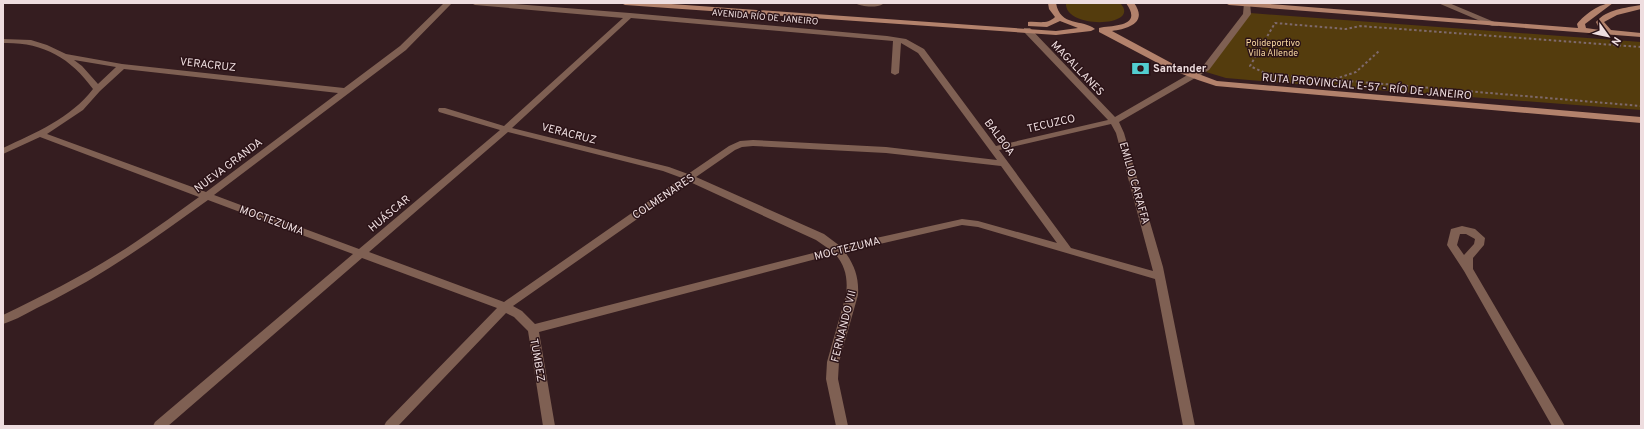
<svg xmlns="http://www.w3.org/2000/svg" width="1644" height="429" viewBox="0 0 1644 429" font-family="Overpass,sans-serif">
  <style>
    .green { fill: #543c0d }
    .lines { fill: none; stroke-linecap: round; stroke-linejoin: round }
    .path { stroke: #7e696c; stroke-width: 2; stroke-dasharray: 2.5 2.5; stroke-linecap: butt }
    .street { fill: #7f6053; fill-rule: evenodd }
    .secondary { fill: #b3826c; fill-rule: evenodd }
    .labels { text-anchor: middle; stroke-width: 3; stroke-linejoin: round; paint-order: stroke }
    .far-street-label { font-size: 9px; fill: #eedddf; stroke: #2b1317 }
    .far-park-label { font-size: 9px; fill: #f9d8a1; stroke: #2b1317 }
    .street-label { font-size: 11px; fill: #eedddf; stroke: #2b1317 }
    .poi-label { font-size: 11px; font-weight: bold; fill: #eedddf; stroke: #2b1317; text-anchor: start }
  </style>
  <rect width="100%" height="100%" fill="#351d20"/>
  <g class="green">
    <path d="M1066,3H1120C1143,27 1064,30 1066,3Z"/>
    <polygon points="1250,13 1641,42 1641,110 1272,82 1226,78 1206,72"/>
  </g>
  <g class="lines">
    <g class="path">
      <polyline points="1641,47 1360,26 1346,29 1275,23 1250,66 1267,74 1641,106"/>
      <polyline points="1335,79 1356,72 1379,51"/>
    </g>
    <g class="street">
      <path d="M444,3H452L406,50L214,195L359,249L500,130L439,112L438,110L439,108H445L504,126L623,18L475,5L471,3H501L630,13L887,36L906,39L924,49L996,146L1108,120L1024,32V28H1030L1115,117L1203,66L1243,14L1244,3H1250L1251,14L1209,70L1119,122L1124,133L1163,267L1195,426H1183L1155,279L978,227L962,225L845,252C855,266 859,278 858,295L839,362L838,379L848,426H836L826,379L827,362L846,295C848,280 846,266 835,254L539,332L555,426H543L528,331L514,317L506,313L398,426H384L386,422L497,308L362,258L168,426H153L155,422L353,254L208,200C154,239 101,277 41,306C29,312 16,320 3,324V315C49,293 94,270 137,241C158,227 178,212 199,197L40,137L3,154V148C35,133 71,118 93,89C70,57 42,42 3,43V39L31,40L47,45L66,54L122,64L344,88L400,46ZM631,18L893,41L891,73L895,75L899,73L901,43L918,53L997,160L886,147L753,140L740,141L729,146L688,174L669,167L512,128ZM74,60L116,67L98,84L82,66ZM124,69L338,93L206,192L47,134L83,110L100,91ZM1111,124L1116,133L1153,271L1071,248L999,150ZM508,132L663,171L682,178L504,302L369,252ZM753,146L886,153L1001,166L1057,243L978,221L962,219L840,246L824,234L696,177L735,150L742,147ZM690,182L816,240L829,249L535,324L522,311L513,306Z"/>
      <path d="M855,3H882L883,4C877,8 861,7 855,3Z"/>
      <polygon points="1438,3 1449,3 1499,24 1498,26 1492,26"/>
      <path d="M1462,226L1475,229L1485,238L1484,245L1473,258V269L1565,426H1552L1464,271L1447,245L1451,229ZM1460,234H1466L1475,239L1474,244L1464,255L1457,245Z"/>
    </g>
    <g class="secondary">
      <path d="M621,3H657L1056,31L1078,28L1060,21L1047,27L1028,26V22C1038,21 1047,25 1055,17L1049,9L1048,3H1056C1060,27 1083,19 1095,29L1091,31L1056,35L625,5Z"/>
      <path d="M1126,3H1134C1148,22 1129,29 1112,31L1175,65L1217,81L1641,117V123L1216,86L1198,80L1169,69L1099,32V28C1115,25 1143,27 1126,3Z"/>
      <path d="M1225,3H1258L1578,28L1577,24C1585,14 1600,3 1613,3L1585,24L1586,28L1600,30L1596,22C1607,9 1625,8 1641,5V9L1617,15L1604,22L1611,30L1641,33V37L1229,5Z"/>
    </g>
  </g>
  <defs>
    <symbol id="bank-bare" viewBox="-9 -9 18 18"><path d="M-6-4H6V4H-6ZM0-2.3a2.3 2.3 0 1 0 0 4.6a2.3 2.3 0 1 0 0-4.6Z" fill="#52cdcf" stroke="#2b1317" stroke-width="2.5" paint-order="stroke"/></symbol>
  </defs>
  <g fill-rule="evenodd">
    <use href="#bank-bare" x="1128" y="56" width="25" height="25"/>
  </g>
  <g class="labels">
    <g class="far-street-label">
      <text transform="translate(765 17) rotate(5)" y="3">AVENIDA RÍO DE JANEIRO</text>
    </g>
    <g class="far-park-label">
      <text x="1273" y="46">Polideportivo<tspan x="1273" dy="10">Villa Allende</tspan></text>
    </g>
    <g class="street-label">
      <text transform="translate(208 64) rotate(6)" y="4">VERACRUZ</text>
      <text transform="translate(1078 68) rotate(46)" y="4">MAGALLANES</text>
      <text transform="translate(1367 86) rotate(5)" y="4">RUTA PROVINCIAL E-57 - RÍO DE JANEIRO</text>
      <text transform="translate(1051 123) rotate(-13)" y="4">TECUZCO</text>
      <text transform="translate(569 133) rotate(14)" y="4">VERACRUZ</text>
      <text transform="translate(1000 137) rotate(53)" y="4">BALBOA</text>
      <text transform="translate(228 165) rotate(-37)" y="4">NUEVA GRANDA</text>
      <text transform="translate(1135 183) rotate(74)" y="4">EMILIO CARAFFA</text>
      <text transform="translate(663 196) rotate(-34)" y="4">COLMENARES</text>
      <text transform="translate(389 213) rotate(-40)" y="4">HUÁSCAR</text>
      <text transform="translate(272 220) rotate(20)" y="4">MOCTEZUMA</text>
      <text transform="translate(847 248) rotate(-14)" y="4">MOCTEZUMA</text>
      <text transform="translate(843 326) rotate(-76)" y="4">FERNANDO VII</text>
      <text transform="translate(538 360) rotate(80)" y="4">TUMBEZ</text>
    </g>
    <g class="poi-label">
      <text x="1153" y="72">Santander</text>
    </g>
  </g>
  <rect width="1644" height="429" fill="none" stroke="#eedddf" stroke-width="8"/>
  <g transform="translate(1608 36) rotate(123)" stroke="#2b1317" stroke-width="3" paint-order="stroke">
  <path d="M0-3L7 15L0 10L-7 15Z" fill="#eedddf"/>
  <text y="-6" font-size="11" font-weight="bold" text-anchor="middle" fill="#eedddf">N</text>
  </g>
</svg>
